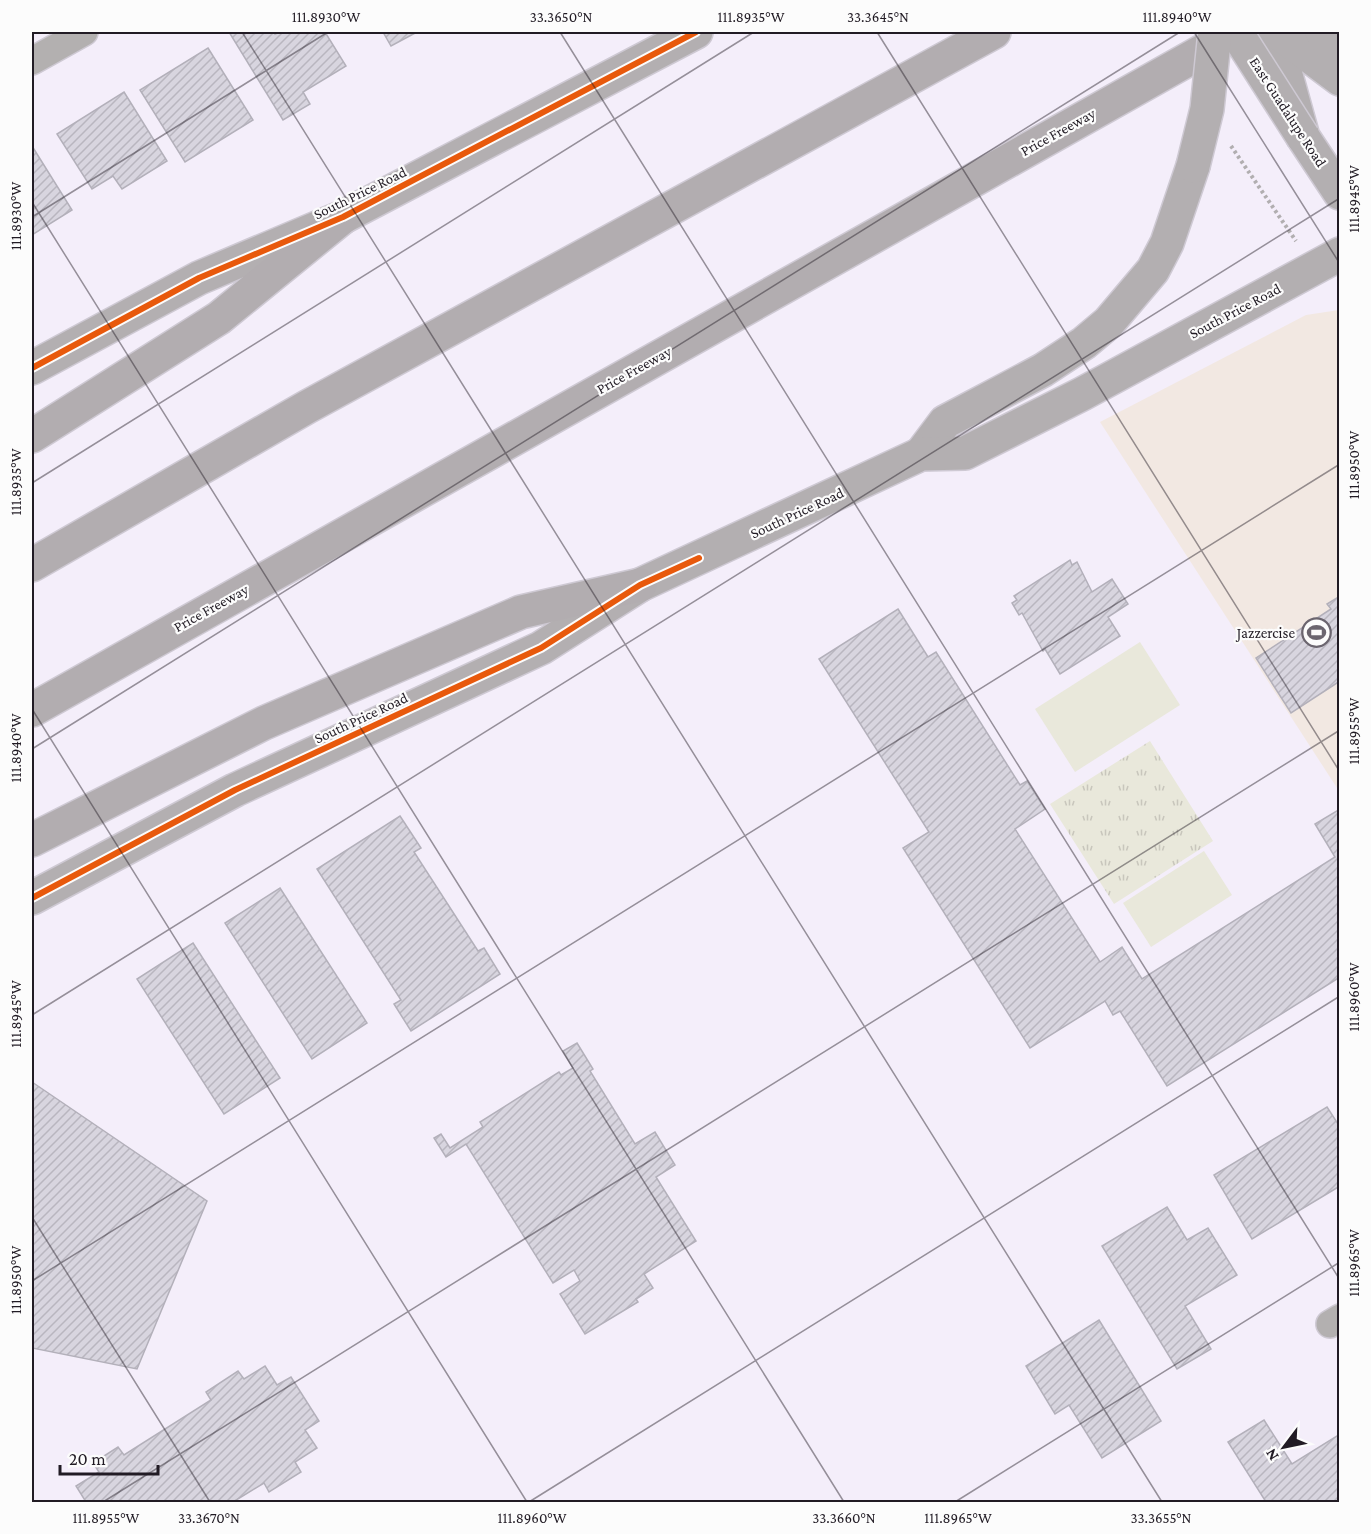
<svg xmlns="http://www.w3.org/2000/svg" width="1371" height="1534" viewBox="0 0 1371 1534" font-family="'Crimson Pro',serif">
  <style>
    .commercial { fill: #f2e8e2 }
    .grass { fill: url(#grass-tufts) }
    .pitch { fill: #e9e8db }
    .building { fill: url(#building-hatch); stroke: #b3b0ba; stroke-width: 1.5 }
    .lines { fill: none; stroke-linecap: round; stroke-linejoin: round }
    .minor-casing { stroke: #cec9d3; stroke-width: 30 }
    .secondary-casing { stroke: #cec9d3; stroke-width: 36 }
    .motorway-casing { stroke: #cec9d3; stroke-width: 36 }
    .path { stroke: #b1aeb0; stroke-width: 4; stroke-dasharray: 3 3; stroke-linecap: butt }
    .minor { stroke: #b3b0b0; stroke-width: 27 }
    .secondary { stroke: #b3afb1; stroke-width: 33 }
    .motorway { stroke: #b2adb0; stroke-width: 33 }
    .secondary-bridge-casing { stroke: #cec9d3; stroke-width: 36; stroke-linecap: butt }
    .secondary-bridge { stroke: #b3afb1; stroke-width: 33 }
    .cycleway-casing { stroke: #fcfcfc; stroke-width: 10 }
    .cycleway { stroke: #e8590c; stroke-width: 6 }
    .ticks { fill: none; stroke: #211b24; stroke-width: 1.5; stroke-opacity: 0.45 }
    .labels { text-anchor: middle; stroke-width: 4.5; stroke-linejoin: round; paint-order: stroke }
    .street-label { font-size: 15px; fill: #211b24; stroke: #fcfcfc }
    .poi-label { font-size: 15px; fill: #211b24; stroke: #fcfcfc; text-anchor: end }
    .neatline { fill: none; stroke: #211b24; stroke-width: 2 }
    .ticks-label { font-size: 15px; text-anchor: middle; fill: #211b24 }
  </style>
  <defs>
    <pattern id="grass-tufts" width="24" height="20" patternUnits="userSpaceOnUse" patternTransform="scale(1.5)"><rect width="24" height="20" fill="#e9e8db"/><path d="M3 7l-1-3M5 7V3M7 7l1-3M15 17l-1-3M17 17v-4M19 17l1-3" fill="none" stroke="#c8c6bc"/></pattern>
    <pattern id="building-hatch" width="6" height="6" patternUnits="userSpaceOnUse" patternTransform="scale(1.5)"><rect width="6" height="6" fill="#d8d5df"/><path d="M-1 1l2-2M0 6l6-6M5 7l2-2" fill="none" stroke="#b9b6bf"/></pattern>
  </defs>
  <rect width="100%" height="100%" fill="#f4eefa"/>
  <polygon class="commercial" points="1339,310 1339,791 1100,422 1306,315"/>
  <polygon class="grass" points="1150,741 1213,841 1114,904 1050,804"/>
  <g class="pitch">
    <polygon points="1140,642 1180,705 1075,772 1035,709"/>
    <polygon points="1204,851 1232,895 1151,947 1123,903"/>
  </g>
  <g class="building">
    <polygon points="229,32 273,32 275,34 280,32 325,32 346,66 303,92 310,104 283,120"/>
    <polygon points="383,32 417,32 391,46"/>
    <polygon points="208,48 253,120 185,162 140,90"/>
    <polygon points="124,92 167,161 122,189 113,176 92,189 57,134"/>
    <polygon points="32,146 72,210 32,235"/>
    <polygon points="1070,560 1072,565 1077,562 1092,592 1112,579 1128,604 1108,617 1120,636 1060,674 1045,649 1043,651 1022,613 1019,615 1012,603 1017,600 1014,596"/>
    <polygon points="1340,596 1340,681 1291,713 1256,658 1331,609 1327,604"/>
    <polygon points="898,609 928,657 936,652 1020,785 1027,781 1045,809 1015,829 1100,962 1122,947 1142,979 1335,857 1315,824 1340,809 1340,977 1167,1086 1120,1011 1113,1015 1105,1001 1030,1048 903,848 929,832 819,659"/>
    <polygon points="400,816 421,848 414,852 478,951 484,948 500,974 411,1031 394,1004 401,1000 317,869"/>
    <polygon points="280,888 367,1023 312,1059 225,923"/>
    <polygon points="193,943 280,1078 224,1114 137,979"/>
    <polygon points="577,1043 593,1069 590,1071 635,1144 655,1132 675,1165 656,1177 696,1241 644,1274 653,1288 636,1299 638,1302 585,1334 560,1294 580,1281 574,1270 553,1283 466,1144 446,1157 434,1138 441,1134 450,1148 483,1127 480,1122 559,1072 561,1075 573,1068 563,1051"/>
    <polygon points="32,1082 207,1201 137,1369 32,1348"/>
    <polygon points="1327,1107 1340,1127 1340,1186 1252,1239 1214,1175"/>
    <polygon points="1167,1207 1187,1240 1208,1228 1237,1275 1185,1306 1211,1349 1177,1369 1102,1246"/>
    <polygon points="1099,1320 1161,1421 1102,1458 1069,1405 1055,1414 1026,1366"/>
    <polygon points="265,1366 277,1385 291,1377 319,1421 305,1430 317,1448 295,1462 301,1472 269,1492 264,1483 233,1502 86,1502 76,1486 99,1472 93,1463 118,1447 124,1455 211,1400 206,1392 238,1371 244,1379"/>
    <polygon points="1264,1420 1292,1464 1340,1434 1340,1502 1266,1502 1228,1442"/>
  </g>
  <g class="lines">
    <defs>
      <g id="minor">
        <polyline points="32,61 84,32"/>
        <polyline points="1330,1324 1340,1318"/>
      </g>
      <g id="secondary">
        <polyline points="1274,32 1303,137 1340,193"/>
        <polyline points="1277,32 1340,79"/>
        <polyline points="1322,32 1340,59"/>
        <polyline points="32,368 199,278 343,217 696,32"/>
        <polyline points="921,454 945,422 1043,370 1084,343 1109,322 1153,270 1167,243 1193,166"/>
        <polyline points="32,898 235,790 541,648 640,585 921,454 965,453 1082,394 1340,254"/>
      </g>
      <g id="motorway">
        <polyline points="32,436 219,318 343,217"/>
        <polyline points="32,565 307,407 994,32"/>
        <polyline points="32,710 1235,33"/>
        <polyline points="32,840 264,723 521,612 640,585"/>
      </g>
    </defs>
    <use href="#minor" class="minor-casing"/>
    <use href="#secondary" class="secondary-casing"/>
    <use href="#motorway" class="motorway-casing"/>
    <polyline class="path" points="1231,146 1296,241"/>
    <use href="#minor" class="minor"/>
    <use href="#secondary" class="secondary"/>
    <use href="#motorway" class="motorway"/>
    <defs>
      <g id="secondary-bridge">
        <polyline points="1236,32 1303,137"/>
        <polyline points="1193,166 1207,109 1215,32"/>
      </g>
    </defs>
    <use href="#secondary-bridge" class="secondary-bridge-casing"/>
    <use href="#secondary-bridge" class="secondary-bridge"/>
    <defs>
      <g id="cycleway">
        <polyline points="32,368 199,278 343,217 696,32"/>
        <polyline points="32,898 235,790 541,648 640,585 699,558"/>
      </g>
    </defs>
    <use href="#cycleway" class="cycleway-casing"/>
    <use href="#cycleway" class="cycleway"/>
  </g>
  <path class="ticks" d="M242,32L1162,1502M560,32L1340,1280M877,32L1340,772M1194,32L1340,264M32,202L844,1502M32,217L328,32M32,483L754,32M32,709L527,1502M32,749L1180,32M32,1015L1340,198M32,1217L210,1502M32,1281L1340,464M103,1502L1340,730M529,1502L1340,996M955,1502L1340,1262"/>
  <defs>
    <symbol id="stadium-ring" viewBox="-11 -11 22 22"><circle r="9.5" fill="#fcfcfc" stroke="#6b656f" stroke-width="1.5"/><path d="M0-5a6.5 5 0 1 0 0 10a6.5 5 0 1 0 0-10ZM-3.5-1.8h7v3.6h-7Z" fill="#6b656f"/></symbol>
  </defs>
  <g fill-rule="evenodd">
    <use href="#stadium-ring" x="1300" y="616" width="33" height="33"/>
  </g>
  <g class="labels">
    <g class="street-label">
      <text transform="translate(1288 112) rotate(57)" y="5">East Guadalupe Road</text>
      <text transform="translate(1058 132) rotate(-29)" y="5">Price Freeway</text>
      <text transform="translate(360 193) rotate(-26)" y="5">South Price Road</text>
      <text transform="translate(1235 311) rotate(-28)" y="5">South Price Road</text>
      <text transform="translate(634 370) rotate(-29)" y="5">Price Freeway</text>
      <text transform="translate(797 513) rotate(-25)" y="5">South Price Road</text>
      <text transform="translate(211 608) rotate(-29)" y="5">Price Freeway</text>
      <text transform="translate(361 718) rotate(-25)" y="5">South Price Road</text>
    </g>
    <g class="poi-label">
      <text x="1295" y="638">Jazzercise</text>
    </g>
  </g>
  <rect width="1371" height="1534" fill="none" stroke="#fcfcfc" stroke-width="66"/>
  <g transform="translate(1284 1447) rotate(238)" stroke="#fcfcfc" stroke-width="4.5" paint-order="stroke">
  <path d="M0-4.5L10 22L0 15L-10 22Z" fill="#211b24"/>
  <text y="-9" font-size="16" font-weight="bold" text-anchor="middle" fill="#211b24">N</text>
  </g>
  <path d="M60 1465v9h98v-9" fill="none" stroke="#211b24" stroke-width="3"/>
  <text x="69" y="1465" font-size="18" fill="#211b24" stroke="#fcfcfc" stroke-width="4.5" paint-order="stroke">20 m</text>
  <rect x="33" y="33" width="1305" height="1468" class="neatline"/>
  <g class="ticks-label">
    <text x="326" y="22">111.8930°W</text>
    <text x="561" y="22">33.3650°N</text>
    <text x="751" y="22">111.8935°W</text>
    <text x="878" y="22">33.3645°N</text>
    <text x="1177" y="22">111.8940°W</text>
    <text transform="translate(1354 199) rotate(-90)" y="5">111.8945°W</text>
    <text transform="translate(16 216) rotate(-90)" y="5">111.8930°W</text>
    <text transform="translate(1354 465) rotate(-90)" y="5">111.8950°W</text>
    <text transform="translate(16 482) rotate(-90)" y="5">111.8935°W</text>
    <text transform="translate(1354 731) rotate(-90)" y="5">111.8955°W</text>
    <text transform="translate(16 748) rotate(-90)" y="5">111.8940°W</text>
    <text transform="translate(1354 997) rotate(-90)" y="5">111.8960°W</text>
    <text transform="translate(16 1014) rotate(-90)" y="5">111.8945°W</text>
    <text transform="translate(1354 1263) rotate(-90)" y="5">111.8965°W</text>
    <text transform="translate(16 1280) rotate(-90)" y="5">111.8950°W</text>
    <text x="106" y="1523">111.8955°W</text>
    <text x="209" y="1523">33.3670°N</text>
    <text x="532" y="1523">111.8960°W</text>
    <text x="844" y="1523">33.3660°N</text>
    <text x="958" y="1523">111.8965°W</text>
    <text x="1161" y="1523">33.3655°N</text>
  </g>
</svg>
